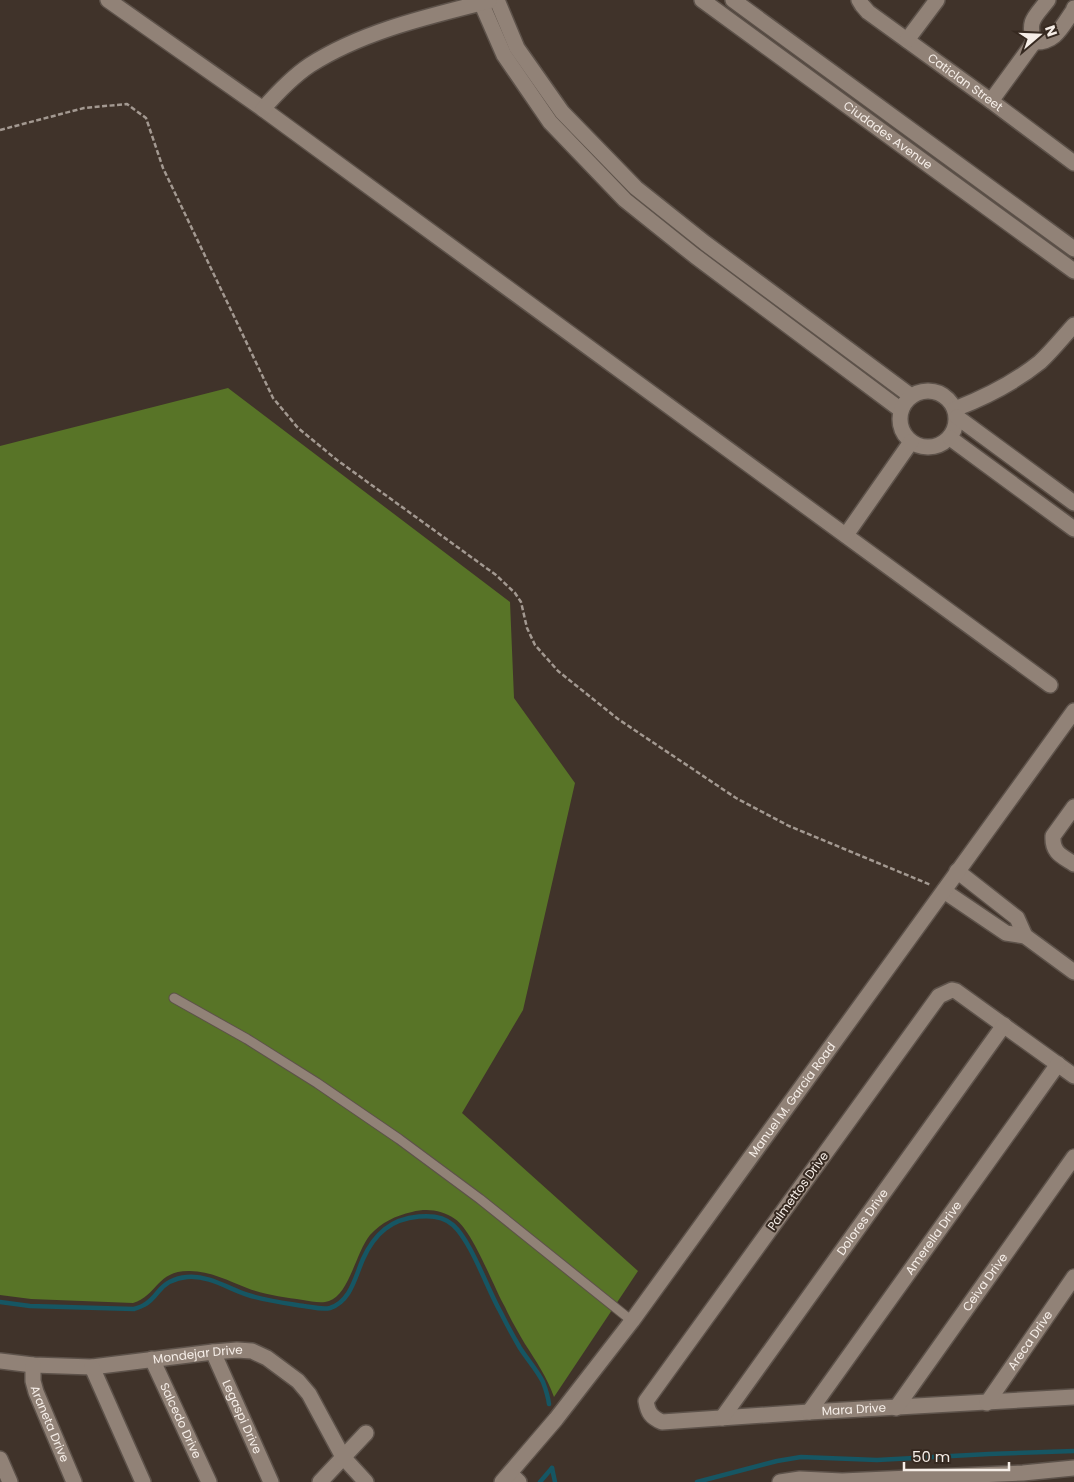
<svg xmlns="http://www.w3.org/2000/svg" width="1074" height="1482" viewBox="0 0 1074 1482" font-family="Poppins,sans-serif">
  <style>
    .forest { fill: #587427 }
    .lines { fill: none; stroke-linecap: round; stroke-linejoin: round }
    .stream { stroke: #165663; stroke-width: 4.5 }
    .service-casing { stroke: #5d524a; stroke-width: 11 }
    .minor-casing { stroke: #5d524a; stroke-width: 18 }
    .secondary-casing { stroke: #5d524a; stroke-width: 18 }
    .path { stroke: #a39991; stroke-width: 2.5; stroke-dasharray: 5 2.5; stroke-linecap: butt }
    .service { stroke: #918277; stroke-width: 9 }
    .minor { stroke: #918277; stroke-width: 15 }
    .secondary { stroke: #918277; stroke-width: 15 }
    .labels { text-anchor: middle; stroke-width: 4; stroke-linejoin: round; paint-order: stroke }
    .street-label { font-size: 12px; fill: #f6eee8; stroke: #362920 }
  </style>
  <rect width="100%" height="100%" fill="#40332a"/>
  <path class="forest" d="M228,388L510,602L514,698L575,783L523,1010L462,1113L638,1271L554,1397C547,1377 536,1361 525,1344C518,1332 511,1320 505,1307C493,1286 473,1231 455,1219C442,1210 427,1208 412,1212C395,1216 382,1222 370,1235C356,1252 349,1295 329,1301C321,1304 311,1301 303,1300C284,1297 265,1295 247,1288C229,1281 210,1271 190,1271C157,1270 158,1295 133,1303L31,1299L0,1295V446Z"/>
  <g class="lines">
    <g class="stream">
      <path d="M0,1302L30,1306L134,1309C137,1308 141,1307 144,1305C150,1302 154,1297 158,1292C165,1283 175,1278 187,1277C209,1275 229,1289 248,1295C267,1301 285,1303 304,1306C312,1307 322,1310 330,1308C351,1301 355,1277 363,1259C368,1248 376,1236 385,1229C401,1216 437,1210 453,1225C471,1241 487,1288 500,1311C506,1323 513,1336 520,1348C527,1359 537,1370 543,1382C546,1390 548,1396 549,1404"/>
      <polyline points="552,1468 555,1482"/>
      <polyline points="540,1482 552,1468"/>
      <polyline points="697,1482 777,1461 801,1457 877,1460 989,1454 1074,1451"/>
    </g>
    <defs>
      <polyline id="service" points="174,998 247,1039 317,1083 399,1139 480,1199 632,1321"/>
      <g id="minor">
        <polyline points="108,0 263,109 1050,685"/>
        <polyline points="480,0 504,55 550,122 625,200 695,256 901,410"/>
        <polyline points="497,0 517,48 562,112 636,188 705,243 911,396"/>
        <path id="s1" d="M702,0L1074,271"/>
        <polyline points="733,0 1074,249"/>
        <path id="s2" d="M859,0L862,5L868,12L991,101L1074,163"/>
        <polyline points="907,40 937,0"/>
        <path d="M1034,42C1056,43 1062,26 1073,11L1074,8"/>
        <path d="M1034,42C1027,20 1035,17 1048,0"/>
        <polyline points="991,101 1034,42"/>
        <path d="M263,109C277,93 292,77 310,65C363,31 430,16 489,1"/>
        <circle cx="928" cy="419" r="28"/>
        <path d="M955,409C986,397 1014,383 1040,362C1052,351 1063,337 1074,325"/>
        <polyline points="957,417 1074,503"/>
        <polyline points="950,438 1074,529"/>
        <polyline points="846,535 911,442"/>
        <path d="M1074,807L1053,836C1052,853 1062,856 1074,864"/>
        <polyline points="957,871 1017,918 1025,936"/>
        <polyline points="944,891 1006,933 1025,936 1074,972"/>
        <path id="s3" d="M1074,1076L956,991L952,990L939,996L646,1401C648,1413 651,1417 662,1422L809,1412L1074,1397"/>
        <path id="s4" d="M213,1352L271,1482"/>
        <path id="s5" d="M152,1359L209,1482"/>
        <path id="s6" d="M0,1361L33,1365L92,1367L213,1352L237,1350L252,1351L267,1358L298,1381L309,1394L343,1457L366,1482"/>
        <path id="s7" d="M33,1365V1381L36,1392L74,1482"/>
        <polyline points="92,1367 143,1482"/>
        <path id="s8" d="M987,1403L1074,1277"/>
        <path id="s9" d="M896,1408L1074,1157"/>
        <path id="s10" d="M809,1412L1058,1064"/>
        <path id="s11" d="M722,1418L1004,1025"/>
        <polyline points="0,1459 10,1482"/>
        <polyline points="510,1473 519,1482"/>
        <polyline points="320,1482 366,1433"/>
        <polyline points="780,1482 800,1479 842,1481 1023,1473 1074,1468"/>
      </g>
      <g id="secondary">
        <path id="s12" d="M502,1482L556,1419L632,1321L1074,711"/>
      </g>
    </defs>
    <use href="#service" class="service-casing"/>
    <use href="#minor" class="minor-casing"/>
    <use href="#secondary" class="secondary-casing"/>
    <polyline class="path" points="0,130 84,108 127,104 146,118 163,168 273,398 298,428 337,460 496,575 515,593 521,602 527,628 535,645 558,671 618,719 736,798 789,826 931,885"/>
    <use href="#service" class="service"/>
    <use href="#minor" class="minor"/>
    <use href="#secondary" class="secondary"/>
  </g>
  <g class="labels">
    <g class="street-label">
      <text dy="4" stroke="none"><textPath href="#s2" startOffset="135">Caticlan Street</textPath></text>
      <text dy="4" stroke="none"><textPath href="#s1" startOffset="230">Ciudades Avenue</textPath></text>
      <text dy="4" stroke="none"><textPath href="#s12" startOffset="480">Manuel M. Garcia Road</textPath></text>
      <text transform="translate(798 1191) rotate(-54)" y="4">Palmettos Drive</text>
      <text dy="4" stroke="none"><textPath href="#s11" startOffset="241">Dolores Drive</textPath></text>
      <text dy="4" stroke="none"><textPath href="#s10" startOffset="214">Amerella Drive</textPath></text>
      <text dy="4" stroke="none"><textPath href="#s9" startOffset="154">Ceiva Drive</textPath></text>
      <text dy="4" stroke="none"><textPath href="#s8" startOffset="76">Areca Drive</textPath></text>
      <text dy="4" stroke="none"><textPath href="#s6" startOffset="199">Mondejar Drive</textPath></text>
      <text dy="4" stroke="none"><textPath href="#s3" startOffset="884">Mara Drive</textPath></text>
      <text dy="4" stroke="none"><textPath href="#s4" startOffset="71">Legaspi Drive</textPath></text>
      <text dy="4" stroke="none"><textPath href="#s5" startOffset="68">Salcedo Drive</textPath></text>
      <text dy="4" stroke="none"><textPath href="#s7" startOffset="62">Araneta Drive</textPath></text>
    </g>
  </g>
  <g transform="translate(1039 35) rotate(71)" stroke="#362920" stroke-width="4" paint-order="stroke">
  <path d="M0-4L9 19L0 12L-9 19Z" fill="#f6eee8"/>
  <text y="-8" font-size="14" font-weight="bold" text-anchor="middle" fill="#f6eee8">N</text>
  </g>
  <path d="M904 1462v8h105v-8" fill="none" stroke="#f6eee8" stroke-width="2.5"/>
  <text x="912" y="1462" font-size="15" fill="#f6eee8" stroke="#362920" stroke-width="4" paint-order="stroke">50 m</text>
</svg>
